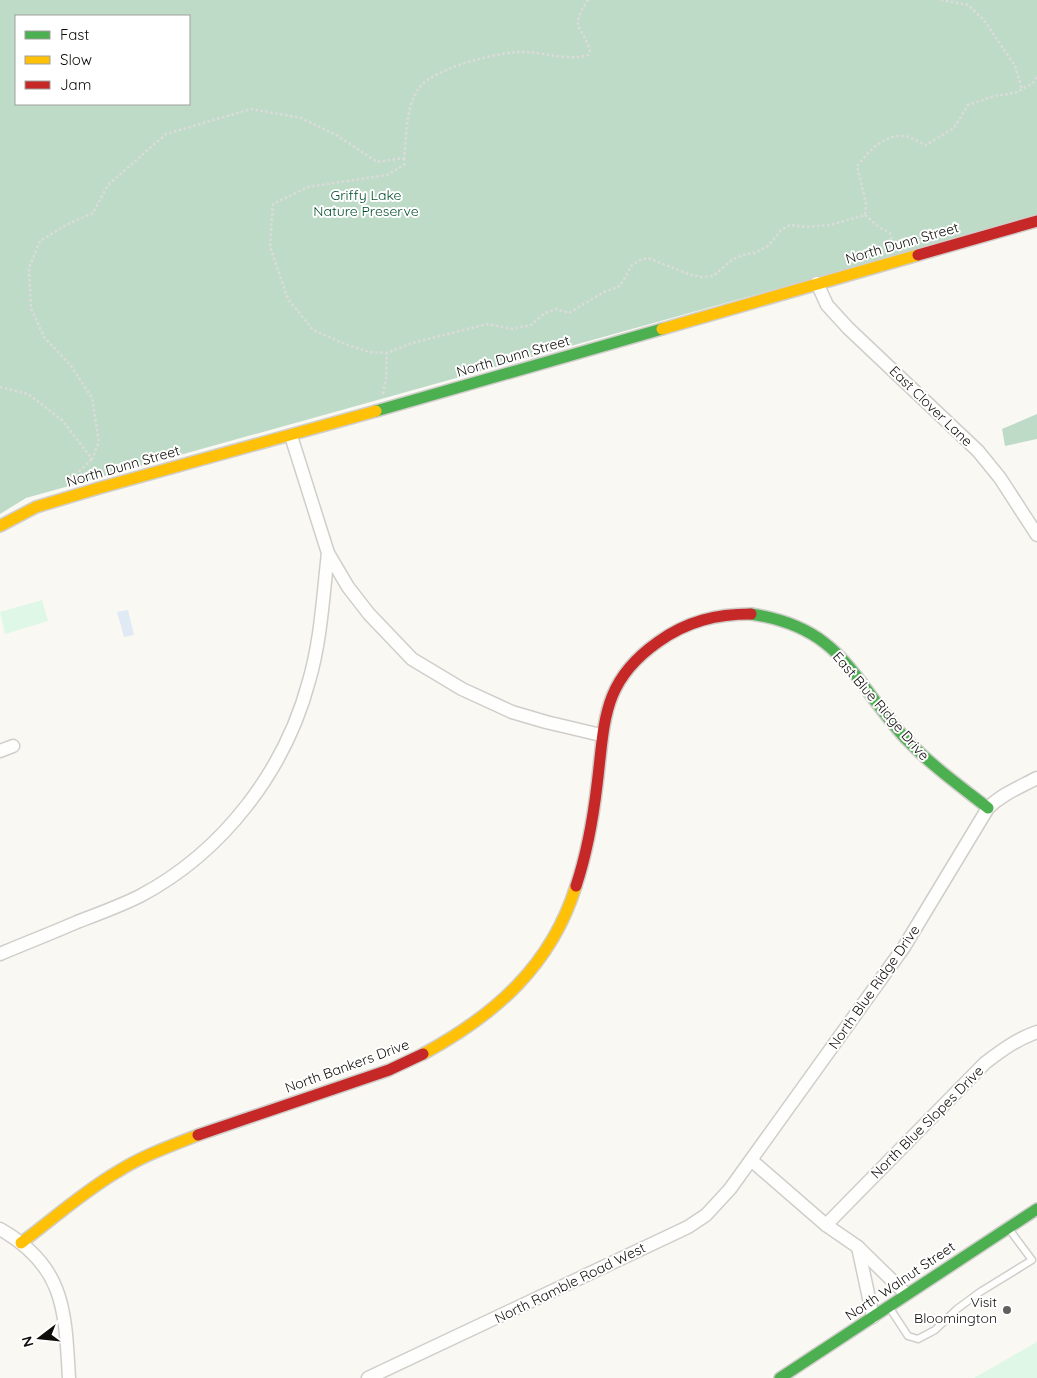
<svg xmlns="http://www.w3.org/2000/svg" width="1037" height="1378" viewBox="0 0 1037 1378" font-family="Quicksand,sans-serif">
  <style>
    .green { fill: #def7e6 }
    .forest { fill: #bedbc7; fill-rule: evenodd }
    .water { fill: #dfeaf5 }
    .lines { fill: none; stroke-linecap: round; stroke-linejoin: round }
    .lane-casing { stroke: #d0cecb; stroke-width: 9 }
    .street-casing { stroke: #d0cecb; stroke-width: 15 }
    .fast-casing { stroke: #d0cecb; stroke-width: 14 }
    .slow-casing { stroke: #d0cecb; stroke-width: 14 }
    .jam-casing { stroke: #d0cecb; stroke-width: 14 }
    .path { stroke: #dcdbda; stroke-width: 2.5; stroke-dasharray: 2.5 2.5; stroke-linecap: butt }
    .lane { stroke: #fefefd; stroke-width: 6 }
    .street { stroke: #fefefd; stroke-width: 12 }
    .fast { stroke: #4caf50; stroke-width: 11 }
    .slow { stroke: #ffc107; stroke-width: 11 }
    .jam { stroke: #c62828; stroke-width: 11 }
    .poi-dot { fill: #61605c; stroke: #fff; stroke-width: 2 }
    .labels { text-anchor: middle; stroke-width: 4; stroke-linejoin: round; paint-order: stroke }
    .park-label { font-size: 14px; fill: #024c2e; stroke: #fff }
    .street-label { font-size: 14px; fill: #0f0e0b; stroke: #fff }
    .poi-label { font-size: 14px; fill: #0f0e0b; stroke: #fff; text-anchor: end }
  </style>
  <rect width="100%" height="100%" fill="#faf8f3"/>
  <g class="green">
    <polygon points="42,600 48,621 5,634 0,612"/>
    <polygon points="1037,1342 1037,1378 974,1378"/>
  </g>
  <g class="forest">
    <path d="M0,0H1037V216L26,498L0,514ZM16,16H189V104H16Z"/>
    <polygon points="1037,414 1037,439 1005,446 1002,429"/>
  </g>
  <polygon class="water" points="128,610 134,635 124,637 117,612"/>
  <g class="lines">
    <defs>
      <polyline id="lane" points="889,1307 908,1336 918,1339 935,1330 957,1309 980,1292 1032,1260 1009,1229"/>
      <g id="street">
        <polyline points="817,283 827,305 848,328 978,451 1000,478 1037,535"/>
        <polyline points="291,436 328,553 348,587 369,614 412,659 462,689 512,712 546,722 601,735"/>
        <polyline points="0,751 13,746"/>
        <path d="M0,954C26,943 52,933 77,922C98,914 120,906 140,896C223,852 285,771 309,681C321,640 323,596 328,553"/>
        <polyline points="751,1160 826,1225 858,1247 906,1294"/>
        <path d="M826,1225L985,1063C1002,1050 1017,1039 1037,1032"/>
        <path d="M0,1229C65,1266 65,1310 69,1378"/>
        <polyline points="858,1247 873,1317"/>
        <path d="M368,1378L688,1227L706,1215L730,1189L904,947L988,808C1002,794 1020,787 1037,778"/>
      </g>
      <g id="fast">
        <polyline points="376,411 662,329"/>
        <path d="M751,614C843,628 851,679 906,739C931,765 960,786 988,808"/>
        <polyline points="780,1378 1037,1209"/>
      </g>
      <g id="slow">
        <polyline points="662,329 918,255"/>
        <polyline points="0,526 36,507 99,488 376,411"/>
        <path d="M423,1054C495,1015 551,966 576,886"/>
        <path d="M21,1243C53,1219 83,1192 117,1172C142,1156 170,1146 198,1135"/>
      </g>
      <g id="jam">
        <polyline points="918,255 1037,221"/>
        <path d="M576,886C587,853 593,819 597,785C605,722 601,682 658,642C687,621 717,614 751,614"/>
        <polyline points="198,1135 389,1070 423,1054"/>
      </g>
    </defs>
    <use href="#lane" class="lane-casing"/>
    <use href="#street" class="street-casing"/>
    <use href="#fast" class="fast-casing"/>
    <use href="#slow" class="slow-casing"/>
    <use href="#jam" class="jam-casing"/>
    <g class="path">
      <polyline points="941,0 968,5 984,20 1015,66 1022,89"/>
      <path d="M404,158V165L387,175L308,187L273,204L270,247L288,299L313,330L345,344L369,352L387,353L412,343L487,324L512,329L531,325L545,313L556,309L569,313L604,292L620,286L632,265L640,260L648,258L691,275L701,277L713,276L733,259L746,254L755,253L768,246L781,230L790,225L806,227L830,225L865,215L866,203L857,166C868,152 883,135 903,136C910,136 919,142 926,145L954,128L968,105L994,96L1015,93L1033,83L1037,76"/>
      <polyline points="865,215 879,227 890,233 894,248"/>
      <path d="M0,387L28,394L62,420L92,459L99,442L92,398L71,366L44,337L31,308L29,268L40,241L66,225L93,213L108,185L166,134L251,109L301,118L338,136L377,162L404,158C407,135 405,106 420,87C434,68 503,50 527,52C546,53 570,61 588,55L590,50C581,24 569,29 588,0"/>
      <polyline points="383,394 386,378 387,353"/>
      <polyline points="68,482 92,459"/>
    </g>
    <use href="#lane" class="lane"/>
    <use href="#street" class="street"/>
    <use href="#fast" class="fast"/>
    <use href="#slow" class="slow"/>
    <use href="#jam" class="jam"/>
  </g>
  <circle class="poi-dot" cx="1007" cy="1310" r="5"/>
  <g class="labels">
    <g class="park-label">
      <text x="366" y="200">Griffy Lake<tspan x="366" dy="16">Nature Preserve</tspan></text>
    </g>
    <g class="street-label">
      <text transform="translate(902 243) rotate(-16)" y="5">North Dunn Street</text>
      <text transform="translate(513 356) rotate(-16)" y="5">North Dunn Street</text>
      <text transform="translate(931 406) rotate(44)" y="5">East Clover Lane</text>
      <text transform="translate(123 466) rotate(-16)" y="5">North Dunn Street</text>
      <text transform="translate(881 706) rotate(49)" y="5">East Blue Ridge Drive</text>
      <text transform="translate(874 987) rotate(-55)" y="5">North Blue Ridge Drive</text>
      <text transform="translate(347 1066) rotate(-20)" y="5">North Bankers Drive</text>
      <text transform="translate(927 1122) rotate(-45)" y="5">North Blue Slopes Drive</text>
      <text transform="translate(900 1281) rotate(-34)" y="5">North Walnut Street</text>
      <text transform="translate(570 1283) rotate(-26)" y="5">North Ramble Road West</text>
    </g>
    <g class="poi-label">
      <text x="997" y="1307">Visit<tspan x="997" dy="16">Bloomington</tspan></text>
    </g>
  </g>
  <rect x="15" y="15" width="175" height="90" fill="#ffffff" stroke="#9f9f9d"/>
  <rect x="25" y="31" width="25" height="8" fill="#4caf50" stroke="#9f9f9d"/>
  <text x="60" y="40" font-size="15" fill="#0f0e0b">Fast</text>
  <rect x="25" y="56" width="25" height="8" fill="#ffc107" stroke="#9f9f9d"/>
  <text x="60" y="65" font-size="15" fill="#0f0e0b">Slow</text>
  <rect x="25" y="81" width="25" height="8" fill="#c62828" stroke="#9f9f9d"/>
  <text x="60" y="90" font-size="15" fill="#0f0e0b">Jam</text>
  <g transform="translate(40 1338) rotate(254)" stroke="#ffffff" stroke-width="4" paint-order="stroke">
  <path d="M0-4L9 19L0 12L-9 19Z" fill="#0f0e0b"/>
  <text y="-8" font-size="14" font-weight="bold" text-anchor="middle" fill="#0f0e0b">N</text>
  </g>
</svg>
